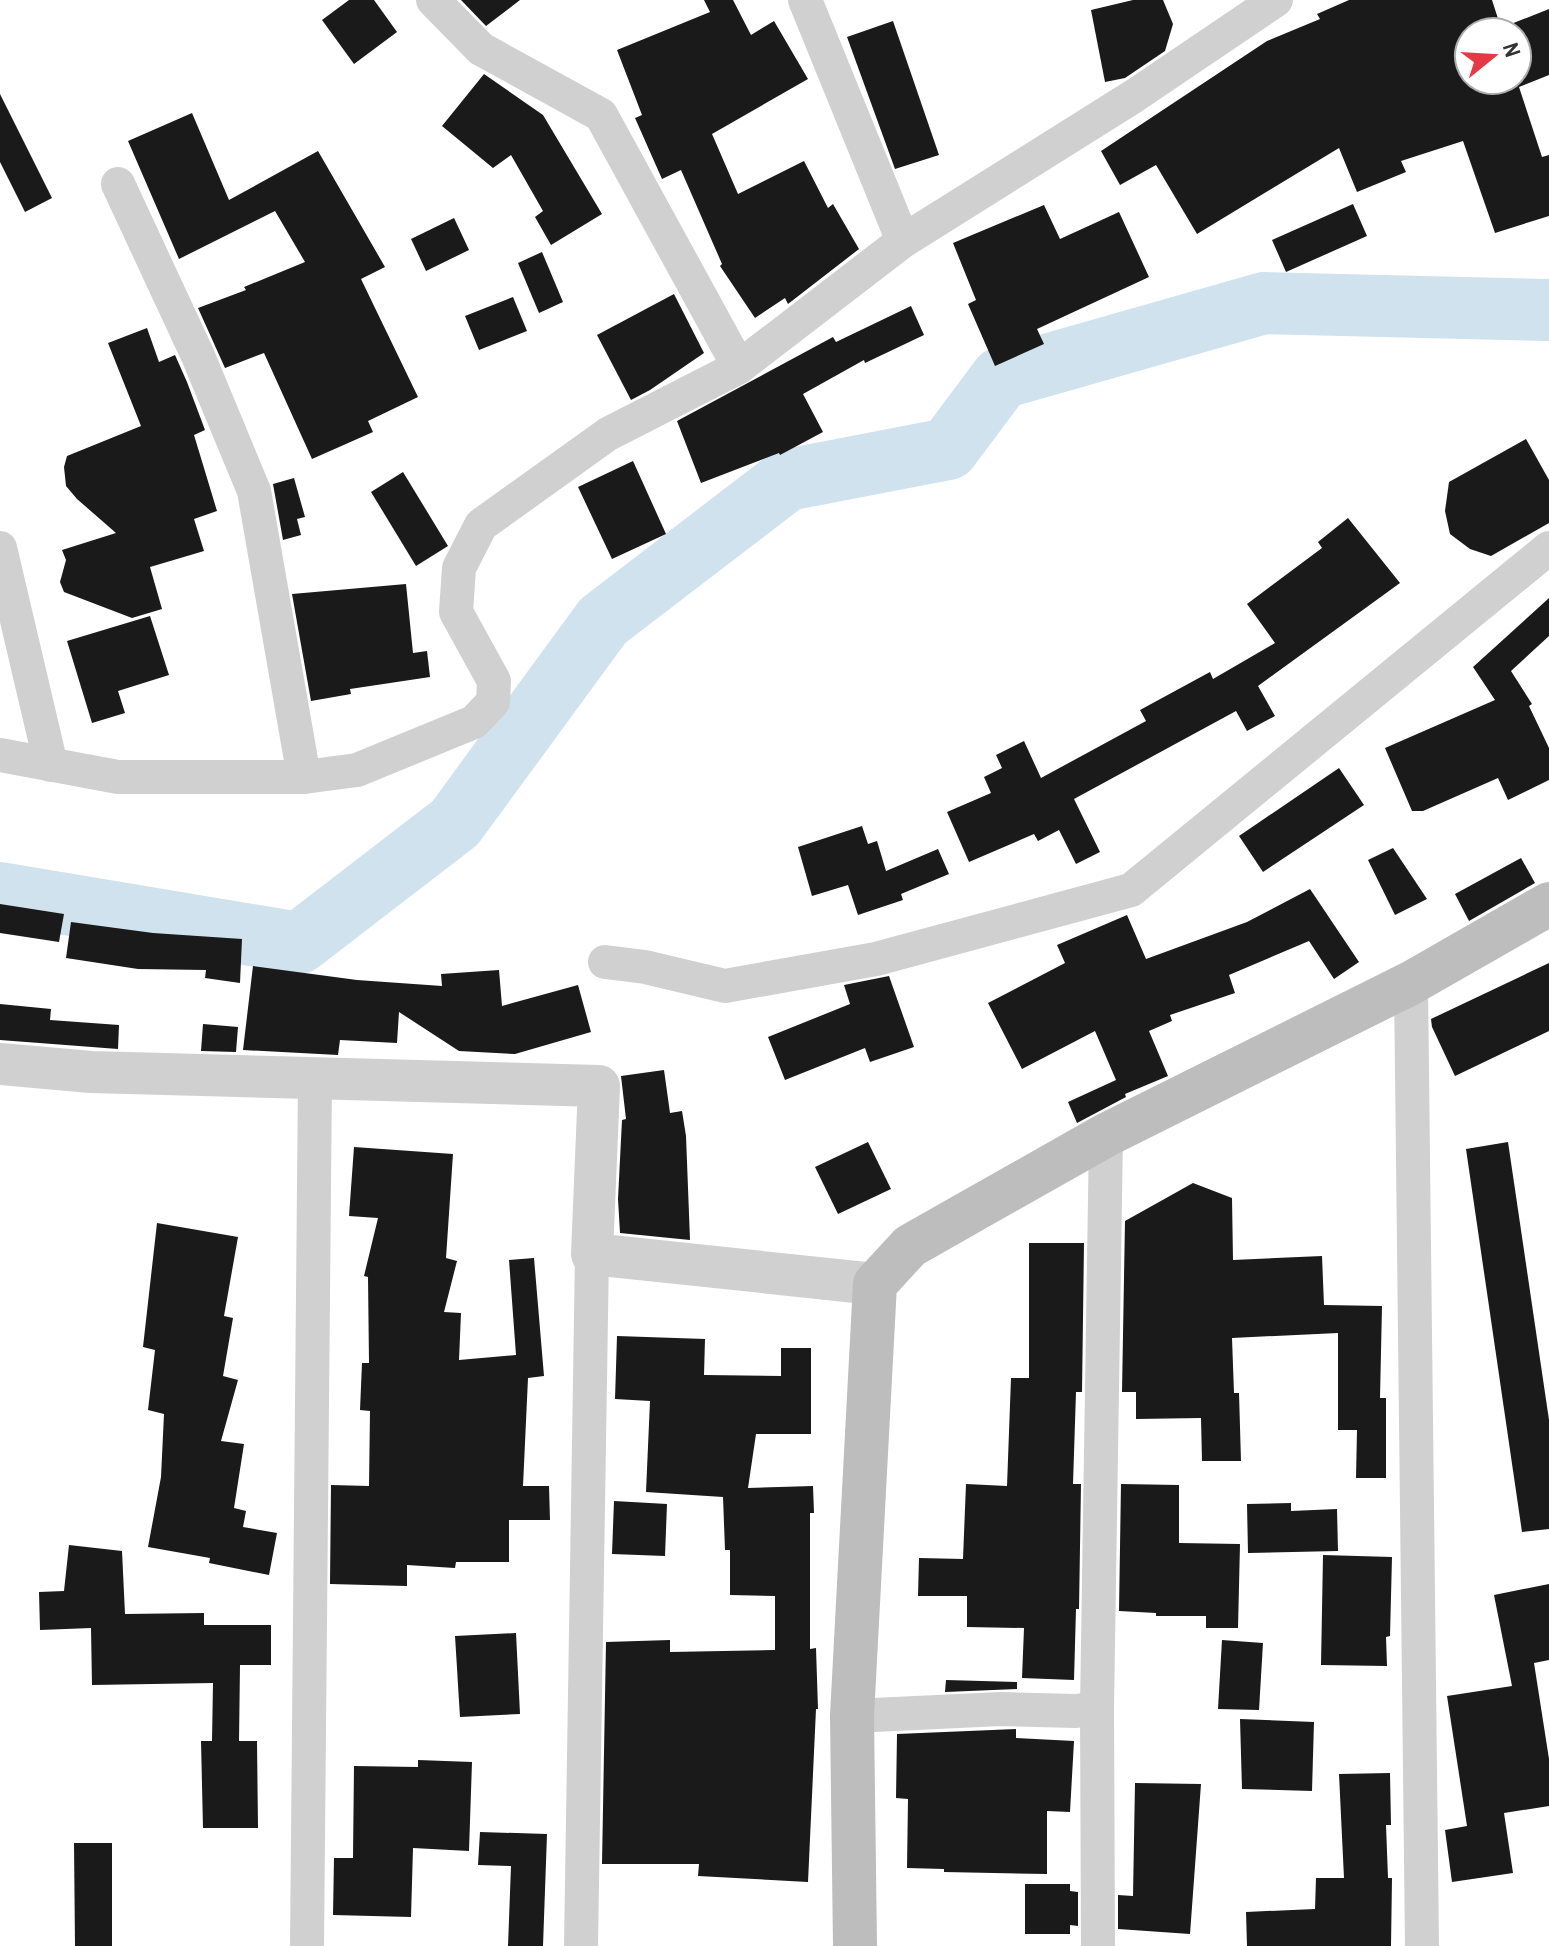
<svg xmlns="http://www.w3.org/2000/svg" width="1549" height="1946" viewBox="0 0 1549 1946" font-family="'Archivo Narrow',sans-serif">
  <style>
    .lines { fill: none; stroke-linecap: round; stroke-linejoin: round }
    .river { stroke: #cfe2ee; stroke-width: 62 }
    .building { fill: #1a1a1a; fill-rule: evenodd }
    .minor { stroke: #d0d0d0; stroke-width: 34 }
    .tertiary { stroke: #d0d0d0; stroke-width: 42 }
    .secondary { stroke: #bdbdbd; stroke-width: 44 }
  </style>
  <rect width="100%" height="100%" fill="#fff"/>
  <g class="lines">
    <polyline class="river" points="0,893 299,943 455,823 603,621 787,480 948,449 1001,378 1264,303 1549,310"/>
  </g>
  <g class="building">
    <polygon points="349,0 374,0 397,32 354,64 322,20"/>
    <polygon points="461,0 520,0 486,26"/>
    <polygon points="704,0 733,0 751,35 774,21 808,79 712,134 738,194 804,161 828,208 833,204 859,249 788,304 785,298 755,318 720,266 722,264 681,170 662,179 635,118 642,115 617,50 710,12"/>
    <polygon points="1133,0 1163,0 1173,24 1165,51 1125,78 1105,82 1091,10"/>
    <path d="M1349,0H1492L1501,28L1549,9V75L1519,87L1542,157L1549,155V216L1495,233L1463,141L1401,161L1406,172L1357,192L1339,148L1197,234L1156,165L1120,185L1101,151L1267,41L1320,19L1317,14ZM1469,32H1517V80H1469Z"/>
    <polygon points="893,21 939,155 895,169 847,37"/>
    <polygon points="484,74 543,115 602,214 551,245 535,217 543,211 511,155 493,168 442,126"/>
    <polygon points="0,94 52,198 25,212 0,162"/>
    <polygon points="192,113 229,200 318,151 385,267 361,279 418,397 368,421 373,432 312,459 264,353 225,368 198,308 246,290 244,287 305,262 275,211 179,259 128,141"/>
    <polygon points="1353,204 1367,236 1286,272 1272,240"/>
    <polygon points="1044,205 1060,239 1119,212 1149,277 1037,329 1044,344 995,366 968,304 976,300 953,243"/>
    <polygon points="454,218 469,250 426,271 411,239"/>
    <polygon points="542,252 563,302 539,313 518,263"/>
    <polygon points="674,294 704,353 650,390 631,400 597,335"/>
    <polygon points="513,297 527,331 479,350 465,316"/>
    <polygon points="911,306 924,335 865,363 864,360 803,394 823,432 780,455 779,453 701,483 677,421 833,337 836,342"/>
    <polygon points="147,328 159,362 175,355 187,382 205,430 194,435 217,511 194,519 204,551 150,567 162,609 132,618 64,592 60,582 66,560 62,550 116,533 77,499 66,486 64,467 67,456 141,426 108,343"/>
    <polygon points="1526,439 1549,480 1549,523 1491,556 1470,549 1450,534 1445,511 1449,482"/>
    <polygon points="633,461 666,534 612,559 578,487"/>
    <polygon points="403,472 448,546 416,566 371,492"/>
    <polygon points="294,478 305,517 297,519 301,535 283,540 273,484"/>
    <polygon points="1348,518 1400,583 1258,686 1275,716 1247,731 1236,711 1074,799 1100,852 1076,864 1059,830 1038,841 1034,834 969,862 947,812 991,793 984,777 1002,768 996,755 1024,741 1041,778 1146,721 1140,710 1210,672 1213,679 1275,643 1247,604 1322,548 1318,542"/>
    <polygon points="406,584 413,653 427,651 430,677 350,689 351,694 311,701 292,594"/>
    <polygon points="1549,598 1549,636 1511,671 1532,704 1529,706 1549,748 1549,780 1508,800 1498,778 1423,811 1412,811 1385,748 1495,700 1473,667"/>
    <polygon points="150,616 169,675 118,691 125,713 92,723 67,641"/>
    <polygon points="1339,768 1364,805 1263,872 1239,836"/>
    <polygon points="862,826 868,844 877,841 886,871 938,849 949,874 901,894 903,900 858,915 848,885 812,896 798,847"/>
    <polygon points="1393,848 1427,899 1395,915 1368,860"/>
    <polygon points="1521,858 1535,883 1469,921 1455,894"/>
    <polygon points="1310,889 1359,962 1334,979 1309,941 1229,975 1235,993 1170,1015 1172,1021 1149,1031 1168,1076 1125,1094 1126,1097 1077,1123 1068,1102 1116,1080 1095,1031 1022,1069 988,1003 1065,963 1057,945 1127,915 1146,959 1247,922"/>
    <polygon points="0,904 64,914 59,942 0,933"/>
    <polygon points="71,922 153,933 242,939 240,983 205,978 206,970 138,969 66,958"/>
    <polygon points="1549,963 1549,1031 1455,1076 1432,1027 1431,1019"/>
    <polygon points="253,966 357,980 442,986 441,974 499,970 502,1006 578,985 591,1032 515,1054 459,1051 399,1012 397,1043 340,1040 338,1055 243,1050"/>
    <polygon points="889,976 914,1047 870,1062 865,1048 785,1080 768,1037 850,1004 844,985"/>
    <polygon points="0,1004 51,1009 50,1020 119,1025 118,1049 0,1040"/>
    <polygon points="203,1024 238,1027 236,1052 201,1051"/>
    <polygon points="664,1070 670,1113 682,1111 686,1136 690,1240 620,1233 618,1199 622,1120 626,1119 621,1076"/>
    <polygon points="868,1142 891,1189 838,1214 815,1167"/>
    <polygon points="1508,1142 1549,1420 1549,1529 1522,1532 1466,1149"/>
    <polygon points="354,1147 453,1154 446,1258 457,1261 444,1312 461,1313 459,1360 516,1355 509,1260 534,1258 544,1376 528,1378 523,1486 549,1486 550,1520 509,1520 509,1562 456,1562 455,1568 407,1565 407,1586 330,1584 331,1485 369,1486 370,1411 360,1410 362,1363 369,1363 368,1277 364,1276 378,1218 349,1216"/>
    <polygon points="1193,1183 1232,1198 1233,1260 1322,1256 1324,1305 1382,1306 1380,1398 1386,1398 1386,1478 1356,1478 1357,1430 1338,1430 1338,1333 1232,1338 1234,1393 1239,1393 1241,1461 1202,1461 1201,1418 1136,1419 1136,1392 1122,1392 1125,1221"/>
    <polygon points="157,1223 238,1237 224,1316 233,1318 223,1376 238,1380 221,1441 244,1444 234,1508 246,1511 243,1527 277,1533 269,1575 209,1563 210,1558 148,1547 161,1477 164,1414 148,1410 155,1350 143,1347"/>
    <polygon points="1029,1243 1084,1243 1082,1392 1076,1392 1073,1484 1081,1484 1079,1609 1076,1609 1074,1680 1022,1678 1024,1628 967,1627 967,1596 918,1596 919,1558 963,1559 966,1484 1007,1486 1011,1378 1029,1378"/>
    <polygon points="617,1336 705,1339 704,1375 781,1376 781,1348 811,1348 811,1434 756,1434 748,1488 813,1486 814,1513 810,1513 810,1649 816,1648 818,1709 816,1709 808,1882 698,1876 699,1864 602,1864 606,1642 670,1640 670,1652 775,1650 775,1596 730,1595 730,1550 725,1550 723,1497 646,1492 650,1401 615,1399"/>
    <polygon points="1121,1484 1179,1485 1179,1543 1240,1544 1238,1628 1206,1628 1206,1616 1156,1616 1156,1613 1119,1611"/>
    <polygon points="614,1501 667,1504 665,1556 612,1554"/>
    <polygon points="1291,1503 1291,1511 1337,1509 1338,1551 1248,1553 1247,1504"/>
    <polygon points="69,1545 122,1551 125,1614 204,1613 204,1625 271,1625 271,1665 240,1665 239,1741 257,1741 258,1828 203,1828 201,1741 212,1741 213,1683 92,1685 91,1628 40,1630 39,1592 64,1591"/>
    <polygon points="1323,1555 1392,1557 1390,1636 1386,1637 1387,1666 1321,1665"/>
    <polygon points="1549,1584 1549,1660 1534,1663 1549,1759 1549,1806 1504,1813 1513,1873 1452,1882 1445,1830 1467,1826 1447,1696 1512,1686 1494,1595"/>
    <polygon points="516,1633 520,1714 460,1717 455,1636"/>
    <polygon points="1222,1640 1263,1643 1259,1710 1218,1709"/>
    <polygon points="946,1680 1017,1682 1017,1689 945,1692"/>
    <polygon points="1240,1719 1314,1722 1312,1791 1242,1789"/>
    <polygon points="1016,1729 1016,1738 1074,1741 1070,1812 1047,1811 1047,1874 944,1872 944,1869 907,1868 908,1799 896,1798 897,1734"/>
    <polygon points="418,1760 472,1762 469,1851 413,1848 411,1917 333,1915 334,1858 353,1858 354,1766 418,1767"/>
    <polygon points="1390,1773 1391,1825 1386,1825 1388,1878 1392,1878 1391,1946 1247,1946 1246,1912 1315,1909 1316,1878 1344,1878 1339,1774"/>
    <polygon points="1135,1783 1201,1784 1190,1934 1118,1929 1118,1895 1133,1896"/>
    <polygon points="480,1832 547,1834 543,1946 508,1946 511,1866 478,1865"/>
    <polygon points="74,1843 112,1843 112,1946 75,1946"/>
    <polygon points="1025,1884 1070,1884 1070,1891 1078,1892 1078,1926 1070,1925 1070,1934 1025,1934"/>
  </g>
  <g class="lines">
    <g class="minor">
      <polyline points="433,0 481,49 601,115 739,367"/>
      <polyline points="805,0 903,241"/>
      <polyline points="118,184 198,356 254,491 304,777"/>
      <polyline points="0,548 51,765"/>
      <polyline points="0,755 118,777 304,777 357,770 474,722 493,702 494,681 456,612 459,568 481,525 608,434 739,367 903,241 1134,96 1276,0"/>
      <polyline points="605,962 645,967 725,986 876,959 1131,890 1549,548"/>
      <polyline points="1411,983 1422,1946"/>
      <polyline points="852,1716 1001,1709 1076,1711 1097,1708"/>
      <polyline points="307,1946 315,1078"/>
      <polyline points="581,1946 592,1254"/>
      <polyline points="1098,1946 1097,1708 1106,1135"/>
    </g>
    <polyline class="tertiary" points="0,1064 91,1072 599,1086 592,1254 875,1284"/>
    <polyline class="secondary" points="855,1946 852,1716 875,1284 910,1246 1106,1135 1411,983 1549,904"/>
  </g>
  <g transform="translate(1493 56) rotate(72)"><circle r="38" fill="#ffffff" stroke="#adadad" stroke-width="2"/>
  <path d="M0-6L14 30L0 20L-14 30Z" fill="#e63946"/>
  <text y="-12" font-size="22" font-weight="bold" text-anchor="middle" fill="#333333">N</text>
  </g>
</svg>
